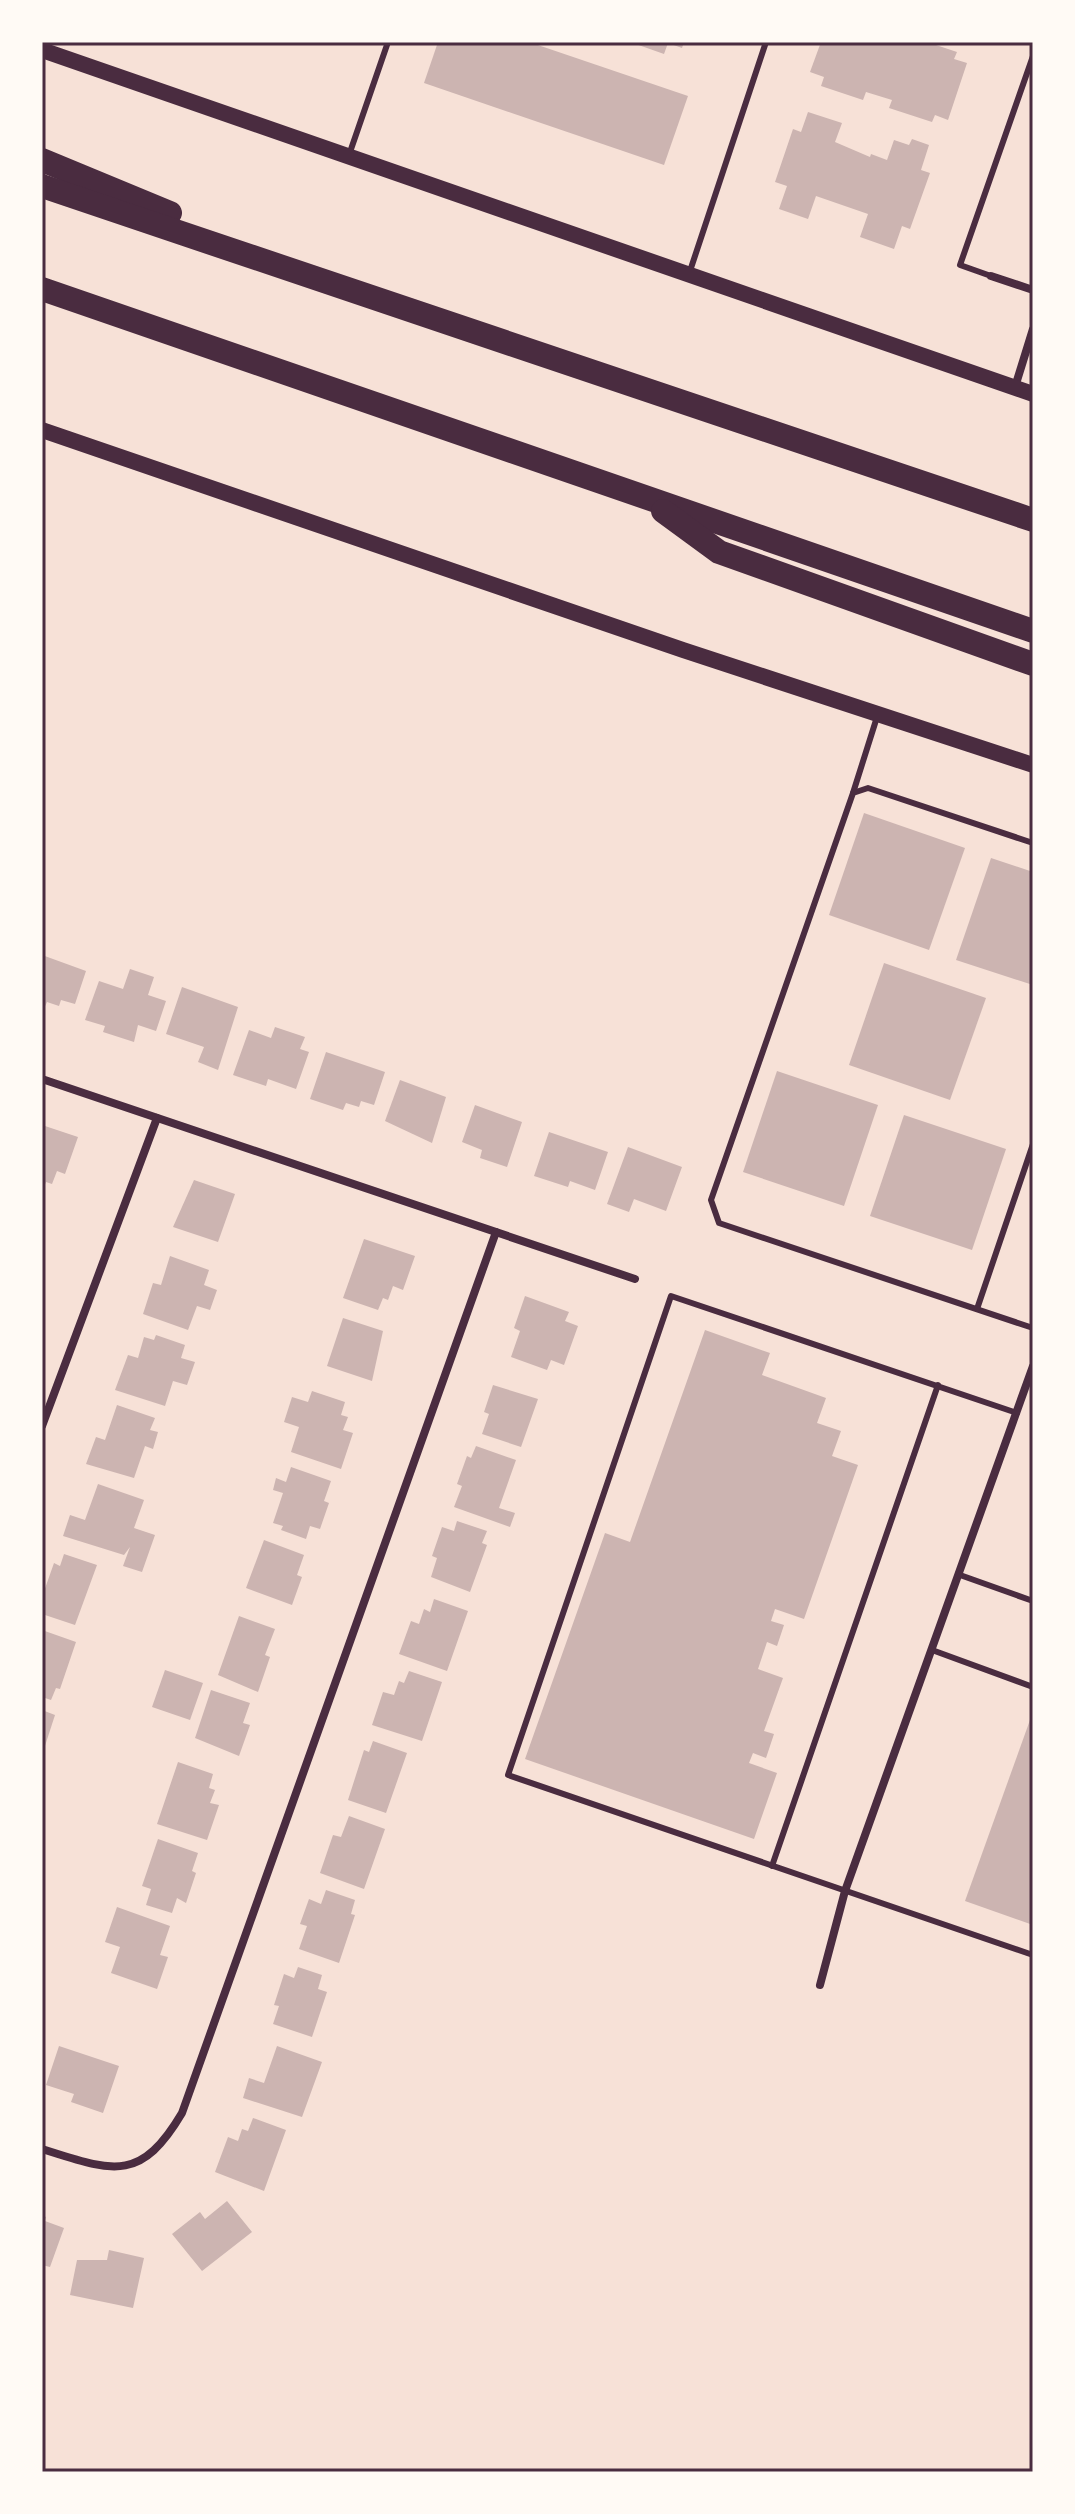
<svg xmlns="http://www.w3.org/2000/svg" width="1075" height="2514" viewBox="0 0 1075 2514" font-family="Merriweather,serif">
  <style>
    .building { fill: #ccb4b1 }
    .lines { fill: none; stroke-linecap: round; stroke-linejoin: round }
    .service { stroke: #4a2c40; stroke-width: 6 }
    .minor { stroke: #4a2c40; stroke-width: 8 }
    .secondary { stroke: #4a2c40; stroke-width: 16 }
    .motorway { stroke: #4a2c40; stroke-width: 24 }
    .neatline { fill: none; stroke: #4a2c40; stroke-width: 3 }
  </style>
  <rect width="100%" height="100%" fill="#f7e1d7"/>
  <g class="building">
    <polygon points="438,42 529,42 688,96 664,165 424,83"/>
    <polygon points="630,42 684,42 682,48 668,43 664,54"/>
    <polygon points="821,42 901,42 910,45 911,42 927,42 957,52 954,59 967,63 948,120 935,115 932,122 889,108 892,100 866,92 863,100 821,86 824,77 810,72"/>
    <polygon points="808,112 842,123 835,142 870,157 871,154 887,160 894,140 909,145 912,139 929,145 921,170 930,173 910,229 902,226 894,249 860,237 868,214 816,196 808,219 779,209 787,186 775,182 793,129 801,132"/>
    <polygon points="864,813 965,848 929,950 829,915"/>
    <polygon points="991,858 1033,872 1033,985 956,960"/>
    <polygon points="42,955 86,971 75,1004 61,1000 59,1006 47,1002 42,1013"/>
    <polygon points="884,963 986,998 950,1100 849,1065"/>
    <polygon points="130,969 154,977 148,995 166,1001 156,1031 138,1025 134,1042 103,1032 105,1026 85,1020 99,981 123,989"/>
    <polygon points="182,987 238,1007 218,1070 198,1062 204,1047 166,1034"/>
    <polygon points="275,1027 305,1037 300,1049 309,1052 296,1089 268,1079 266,1086 233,1075 249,1030 271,1038"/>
    <polygon points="326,1052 385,1072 374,1105 361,1101 359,1107 346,1103 343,1110 310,1099"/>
    <polygon points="777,1071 878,1105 844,1206 743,1172"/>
    <polygon points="400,1080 446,1097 432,1143 385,1121"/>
    <polygon points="475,1105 522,1122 507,1167 480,1158 482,1150 462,1142"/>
    <polygon points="904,1115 1006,1149 972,1250 870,1216"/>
    <polygon points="42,1125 78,1137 65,1174 57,1171 52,1184 46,1182 42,1192"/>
    <polygon points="549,1132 608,1152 595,1190 570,1181 568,1187 534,1176"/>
    <polygon points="628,1147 682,1167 666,1211 634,1199 629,1212 607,1204"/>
    <polygon points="194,1180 235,1194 218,1242 173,1227"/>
    <polygon points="364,1239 415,1256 403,1290 393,1286 388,1300 383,1298 378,1310 343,1298"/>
    <polygon points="170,1256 209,1270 204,1285 217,1290 210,1310 197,1306 188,1330 143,1314 153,1283 161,1285"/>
    <polygon points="525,1296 569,1312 565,1321 578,1326 564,1365 551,1360 547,1370 511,1357 520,1331 514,1328"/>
    <polygon points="343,1318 383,1331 372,1381 327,1366"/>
    <polygon points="705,1330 770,1353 762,1375 826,1398 817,1423 841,1431 832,1456 858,1465 804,1619 775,1609 771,1621 784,1625 777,1646 767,1642 758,1669 783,1678 764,1731 774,1734 766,1758 753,1753 749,1763 777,1773 754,1839 525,1759 605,1533 630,1542"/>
    <polygon points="156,1335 185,1345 181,1358 195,1362 187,1385 173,1381 165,1406 115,1390 128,1355 138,1358 144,1337 154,1340"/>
    <polygon points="493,1385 538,1399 521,1447 482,1434 489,1414 484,1412"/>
    <polygon points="312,1391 345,1402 341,1415 348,1417 343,1430 353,1433 341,1469 291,1452 299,1427 284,1422 292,1397 308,1402"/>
    <polygon points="117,1405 155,1418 150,1430 158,1432 153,1449 145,1446 134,1478 86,1464 96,1437 105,1440"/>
    <polygon points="476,1446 516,1460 499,1508 515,1513 510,1527 454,1507 462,1486 457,1484 467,1456 471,1458"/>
    <polygon points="291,1467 331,1481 324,1501 329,1503 320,1529 310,1526 306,1539 281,1530 283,1526 273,1523 283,1493 273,1490 276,1478 286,1482"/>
    <polygon points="98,1484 144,1500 134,1528 155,1535 142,1572 123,1566 130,1547 124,1555 63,1536 70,1515 85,1520"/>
    <polygon points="457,1521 487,1531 482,1543 487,1545 470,1592 431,1577 437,1558 432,1556 442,1527 454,1531"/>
    <polygon points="264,1540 304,1555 297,1575 302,1577 292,1605 246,1588"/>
    <polygon points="64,1554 97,1565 75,1625 42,1614 42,1597 54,1563 60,1566"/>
    <polygon points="434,1599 468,1611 447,1671 399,1654 411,1621 419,1624 424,1609 430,1612"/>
    <polygon points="239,1616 275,1629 265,1655 270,1657 258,1692 218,1675"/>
    <polygon points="42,1630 76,1642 60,1689 56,1688 51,1700 42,1697"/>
    <polygon points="165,1670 203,1683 190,1720 152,1707"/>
    <polygon points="409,1671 442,1682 422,1741 372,1725 383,1692 394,1695 399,1681 404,1683"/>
    <polygon points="211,1690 250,1703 243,1723 250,1725 239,1756 195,1738"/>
    <polygon points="42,1710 55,1715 43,1752 42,1752"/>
    <polygon points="1030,1720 1033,1721 1033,1925 965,1901"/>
    <polygon points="373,1741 407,1753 386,1813 348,1800 364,1750 369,1752"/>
    <polygon points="178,1762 213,1774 209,1788 215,1790 210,1803 219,1805 207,1840 157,1824"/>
    <polygon points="349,1816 385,1829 364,1889 320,1873 333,1835 341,1837"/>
    <polygon points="158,1839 198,1853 192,1871 196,1873 186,1903 177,1898 172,1913 146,1905 151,1889 142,1886"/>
    <polygon points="326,1890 355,1900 351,1914 355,1915 339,1963 299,1949 307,1926 300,1924 309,1899 321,1904"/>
    <polygon points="117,1907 170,1926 160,1955 168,1957 157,1989 111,1973 120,1947 105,1942"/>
    <polygon points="298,1967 322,1975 318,1989 327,1992 312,2037 273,2024 279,2006 274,2005 284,1974 294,1978"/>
    <polygon points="59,2046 119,2066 103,2113 71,2102 74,2094 46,2085"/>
    <polygon points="277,2046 322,2062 302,2117 243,2098 249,2078 264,2083"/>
    <polygon points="253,2118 286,2130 264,2191 215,2172 228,2137 238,2141 242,2129 248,2131"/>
    <polygon points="227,2201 252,2232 202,2271 172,2234 200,2212 205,2219"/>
    <polygon points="42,2215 46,2217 45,2221 64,2228 50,2267 42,2265"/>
    <polygon points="109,2250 144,2258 133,2308 70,2295 77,2260 107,2260"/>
  </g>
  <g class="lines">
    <g class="service">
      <polyline points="349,155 388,42"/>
      <polyline points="689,274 766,42"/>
      <polyline points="991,276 960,265 1033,56"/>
      <polyline points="853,793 877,717"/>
      <polyline points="1033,843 868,788 853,793 711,1200 719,1223 1033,1328"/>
      <polyline points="977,1309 1033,1144"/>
      <polyline points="1017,1413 671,1296 508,1775 1033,1955"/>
      <polyline points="960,1575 1033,1601"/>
      <polyline points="932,1650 1033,1687"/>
      <polyline points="772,1866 938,1385"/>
    </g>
    <g class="minor">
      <polyline points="991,276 1033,290"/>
      <polyline points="1015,387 1033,329"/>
      <polyline points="42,1079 635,1279"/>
      <polyline points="42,1426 157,1118"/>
      <polyline points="820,1985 845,1891 1033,1366"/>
      <path d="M42,2149C112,2171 140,2184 182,2113L496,1232"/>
    </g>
    <g class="secondary">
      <polyline points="42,50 1033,394"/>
      <polyline points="42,430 683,650 1033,765"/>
    </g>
    <g class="motorway">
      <polyline points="42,160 170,213"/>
      <polyline points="42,186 1033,520"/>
      <polyline points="42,289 1033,631"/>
      <polyline points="663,511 719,552 1033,664"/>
    </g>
  </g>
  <rect width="1075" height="2514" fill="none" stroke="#fffaf5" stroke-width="88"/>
  <rect x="44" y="44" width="987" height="2426" class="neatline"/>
</svg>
